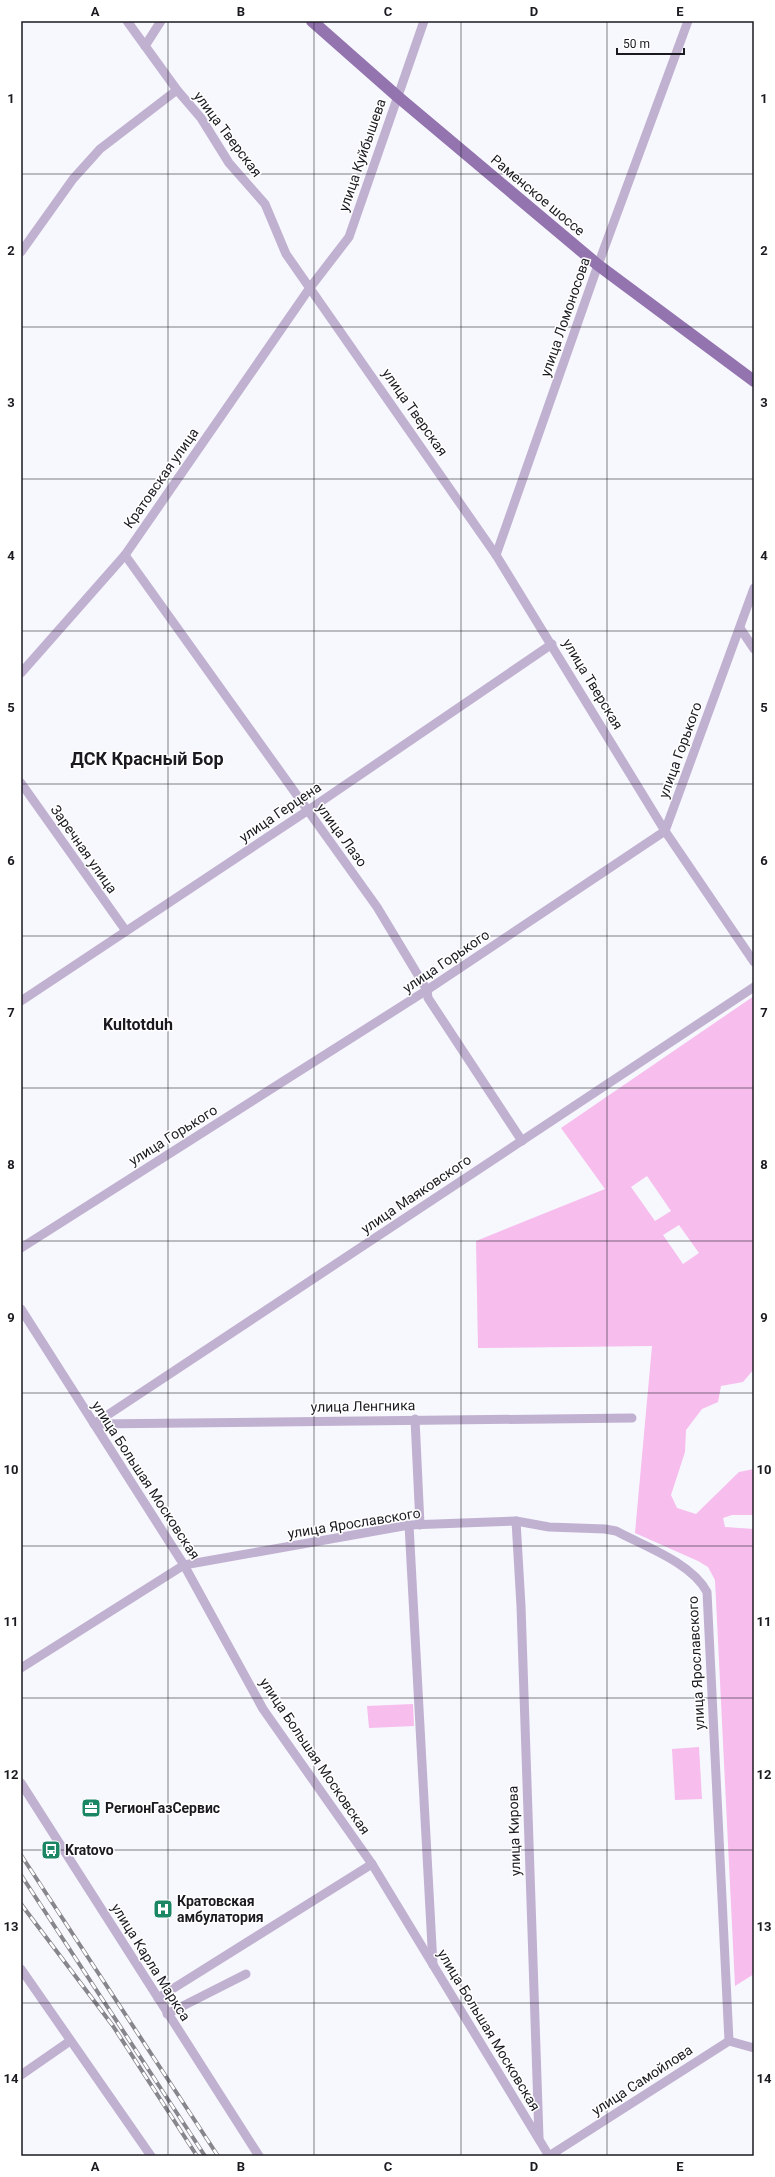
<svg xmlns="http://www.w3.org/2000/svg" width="775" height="2177" viewBox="0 0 775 2177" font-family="Roboto,sans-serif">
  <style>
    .green { fill: #f6bded; fill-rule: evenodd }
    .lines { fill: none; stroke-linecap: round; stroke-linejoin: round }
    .minor { stroke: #c1b1d1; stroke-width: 9 }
    .major { stroke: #9374af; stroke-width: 12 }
    .rail-casing { stroke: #86868c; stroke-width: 4 }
    .rail { stroke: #fff; stroke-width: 2.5; stroke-dasharray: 8; stroke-linecap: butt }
    .grid { fill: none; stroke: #1a1a20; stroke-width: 1; stroke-opacity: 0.55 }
    .labels { text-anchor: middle; stroke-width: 3; stroke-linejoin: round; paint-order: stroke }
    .street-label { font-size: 14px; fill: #1a1a20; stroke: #fff }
    .poi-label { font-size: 14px; font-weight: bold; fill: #1a1a20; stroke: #fff; text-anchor: start }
    .quarter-label { font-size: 16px; font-weight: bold; fill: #1a1a20; stroke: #fff }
    .district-label { font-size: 18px; font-weight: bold; fill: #1a1a20; stroke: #fff }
    .neatline { fill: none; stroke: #1a1a20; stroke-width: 1.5 }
    .grid-label { font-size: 13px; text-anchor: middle; font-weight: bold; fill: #1a1a20 }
  </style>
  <rect width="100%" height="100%" fill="#f7f7fe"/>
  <g class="green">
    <path d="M754,996V1369L743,1382L721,1386L718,1402L702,1409L686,1430L685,1452L671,1495L677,1508L696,1514L739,1472L754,1469V1515H732L723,1518L725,1527L754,1529V1974L735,1986L715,1580L708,1567L698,1561L635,1533L652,1346L478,1348L476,1241L605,1189L561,1128ZM647,1176L671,1211L655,1221L631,1187ZM679,1225L699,1253L683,1264L663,1235Z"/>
    <polygon points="413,1704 414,1726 369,1728 367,1706"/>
    <polygon points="699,1747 702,1799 675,1800 672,1749"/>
  </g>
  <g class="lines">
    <g class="minor">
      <polyline points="127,21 177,90 201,118 229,163 265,204 286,254 496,555 665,831 754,962"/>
      <polyline points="145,46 161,21"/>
      <polyline points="21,252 73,179 100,149 177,90"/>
      <polyline points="125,555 377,907 427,990 428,998 522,1141"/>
      <polyline points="496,555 598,265 688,21"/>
      <polyline points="740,628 754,649"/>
      <polyline points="21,673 125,555 309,289 349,237 424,21"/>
      <polyline points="21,783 126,931"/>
      <polyline points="21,1001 307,811 552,644"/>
      <polyline points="21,1248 427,990 665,831 754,588"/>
      <polyline points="21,1309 184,1565 263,1709 372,1864 549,2156"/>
      <polyline points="415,1419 420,1525"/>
      <polyline points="94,1424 754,987"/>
      <polyline points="95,1424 632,1418"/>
      <polyline points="516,1521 521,1606 539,2138"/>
      <polyline points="409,1525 433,1965"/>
      <path d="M21,1668L184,1565L409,1525L516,1521L549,1527L605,1529L616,1531C644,1546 692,1563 707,1592L729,2041"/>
      <polyline points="21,1783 259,2156"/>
      <polyline points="21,1969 151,2156"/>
      <polyline points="158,1998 372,1864"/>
      <polyline points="167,2014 246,1974"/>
      <polyline points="21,2075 70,2041"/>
      <polyline points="549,2156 729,2041 754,2048"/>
    </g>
    <polyline class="major" points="312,21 397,96 598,265 754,381"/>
    <defs>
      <g id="rail">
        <polyline points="21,1855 218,2156"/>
        <polyline points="21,1875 205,2156"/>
        <polyline points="21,1904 113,2026 197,2156"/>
      </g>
    </defs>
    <use href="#rail" class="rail-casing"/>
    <use href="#rail" class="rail"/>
  </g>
  <path class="grid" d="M168,21V2156M314,21V2156M461,21V2156M607,21V2156M21,174H754M21,327H754M21,479H754M21,631H754M21,784H754M21,936H754M21,1088H754M21,1241H754M21,1393H754M21,1546H754M21,1698H754M21,1850H754M21,2003H754"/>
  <defs>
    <symbol id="office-square" viewBox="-11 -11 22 22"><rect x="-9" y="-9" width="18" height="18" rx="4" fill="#1a8663" stroke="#fff"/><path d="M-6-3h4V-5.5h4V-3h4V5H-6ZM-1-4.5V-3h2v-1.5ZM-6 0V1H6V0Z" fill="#fff"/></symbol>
    <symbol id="bus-square" viewBox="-11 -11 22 22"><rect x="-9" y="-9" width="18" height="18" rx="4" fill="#1a8663" stroke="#fff"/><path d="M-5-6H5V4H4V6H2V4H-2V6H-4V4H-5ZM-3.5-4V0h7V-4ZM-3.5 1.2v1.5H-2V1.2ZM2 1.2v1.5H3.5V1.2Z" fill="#fff"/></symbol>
    <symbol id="hospital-square" viewBox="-11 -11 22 22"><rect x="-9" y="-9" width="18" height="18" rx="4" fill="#1a8663" stroke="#fff"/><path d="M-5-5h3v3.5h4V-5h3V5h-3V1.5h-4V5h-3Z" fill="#fff"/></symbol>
  </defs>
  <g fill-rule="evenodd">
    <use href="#office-square" x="80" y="1797" width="22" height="22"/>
    <use href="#bus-square" x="40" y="1839" width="22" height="22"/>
    <use href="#hospital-square" x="152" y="1898" width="22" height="22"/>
  </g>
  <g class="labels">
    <g class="street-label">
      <text transform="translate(228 134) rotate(53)" y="5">улица Тверская</text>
      <text transform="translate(362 155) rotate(-71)" y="5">улица Куйбышева</text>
      <text transform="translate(538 195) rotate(40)" y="5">Раменское шоссе</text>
      <text transform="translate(565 317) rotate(-71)" y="5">улица Ломоносова</text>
      <text transform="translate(415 412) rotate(55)" y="5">улица Тверская</text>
      <text transform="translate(161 478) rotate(-55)" y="5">Кратовская улица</text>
      <text transform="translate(593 684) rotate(59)" y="5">улица Тверская</text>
      <text transform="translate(680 750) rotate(-70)" y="5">улица Горького</text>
      <text transform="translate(280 812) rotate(-34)" y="5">улица Герцена</text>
      <text transform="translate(342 835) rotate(54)" y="5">улица Лазо</text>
      <text transform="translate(84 849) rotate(55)" y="5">Заречная улица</text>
      <text transform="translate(446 961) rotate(-34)" y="5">улица Горького</text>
      <text transform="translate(173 1135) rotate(-32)" y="5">улица Горького</text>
      <text transform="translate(416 1194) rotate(-34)" y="5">улица Маяковского</text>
      <text transform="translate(363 1406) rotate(-1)" y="5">улица Ленгника</text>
      <text transform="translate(146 1480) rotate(57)" y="5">улица Большая Московская</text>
      <text transform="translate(354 1523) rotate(-9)" y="5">улица Ярославского</text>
      <text transform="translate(696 1663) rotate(-93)" y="5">улица Ярославского</text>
      <text transform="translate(315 1756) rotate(56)" y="5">улица Большая Московская</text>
      <text transform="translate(514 1831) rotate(-92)" y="5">улица Кирова</text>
      <text transform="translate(151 1962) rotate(58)" y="5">улица Карла Маркса</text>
      <text transform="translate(489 2030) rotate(59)" y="5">улица Большая Московская</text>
      <text transform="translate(642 2080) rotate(-33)" y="5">улица Самойлова</text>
    </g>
    <g class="poi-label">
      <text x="105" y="1813">РегионГазСервис</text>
      <text x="65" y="1855">Kratovo</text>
      <text x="177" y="1906">Кратовская<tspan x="177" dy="16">амбулатория</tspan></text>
    </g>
    <g class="quarter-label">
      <text x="138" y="1030">Kultotduh</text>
    </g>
    <g class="district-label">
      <text x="147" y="765">ДСК Красный Бор</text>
    </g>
  </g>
  <rect width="775" height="2177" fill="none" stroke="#ffffff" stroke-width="44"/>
  <path d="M617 48v6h67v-6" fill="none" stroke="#1a1a20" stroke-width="2"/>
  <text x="623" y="48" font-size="12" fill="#1a1a20" stroke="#ffffff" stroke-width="3" paint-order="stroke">50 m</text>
  <rect x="22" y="22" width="731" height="2133" class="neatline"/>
  <g class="grid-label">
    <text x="95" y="16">A</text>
    <text x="241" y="16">B</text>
    <text x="388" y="16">C</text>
    <text x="534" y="16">D</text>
    <text x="680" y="16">E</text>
    <text x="11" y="103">1</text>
    <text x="764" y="103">1</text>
    <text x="11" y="255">2</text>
    <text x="764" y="255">2</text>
    <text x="11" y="407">3</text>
    <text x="764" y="407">3</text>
    <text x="11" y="560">4</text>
    <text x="764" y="560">4</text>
    <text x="11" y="712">5</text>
    <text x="764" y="712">5</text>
    <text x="11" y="865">6</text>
    <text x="764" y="865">6</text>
    <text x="11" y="1017">7</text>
    <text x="764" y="1017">7</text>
    <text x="11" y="1169">8</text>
    <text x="764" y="1169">8</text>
    <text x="11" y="1322">9</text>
    <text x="764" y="1322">9</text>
    <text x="11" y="1474">10</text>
    <text x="764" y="1474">10</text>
    <text x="11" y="1626">11</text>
    <text x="764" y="1626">11</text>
    <text x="11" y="1779">12</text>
    <text x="764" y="1779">12</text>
    <text x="11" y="1931">13</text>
    <text x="764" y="1931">13</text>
    <text x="11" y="2083">14</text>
    <text x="764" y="2083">14</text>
    <text x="95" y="2171">A</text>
    <text x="241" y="2171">B</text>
    <text x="388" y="2171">C</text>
    <text x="534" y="2171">D</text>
    <text x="680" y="2171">E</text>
  </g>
</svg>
